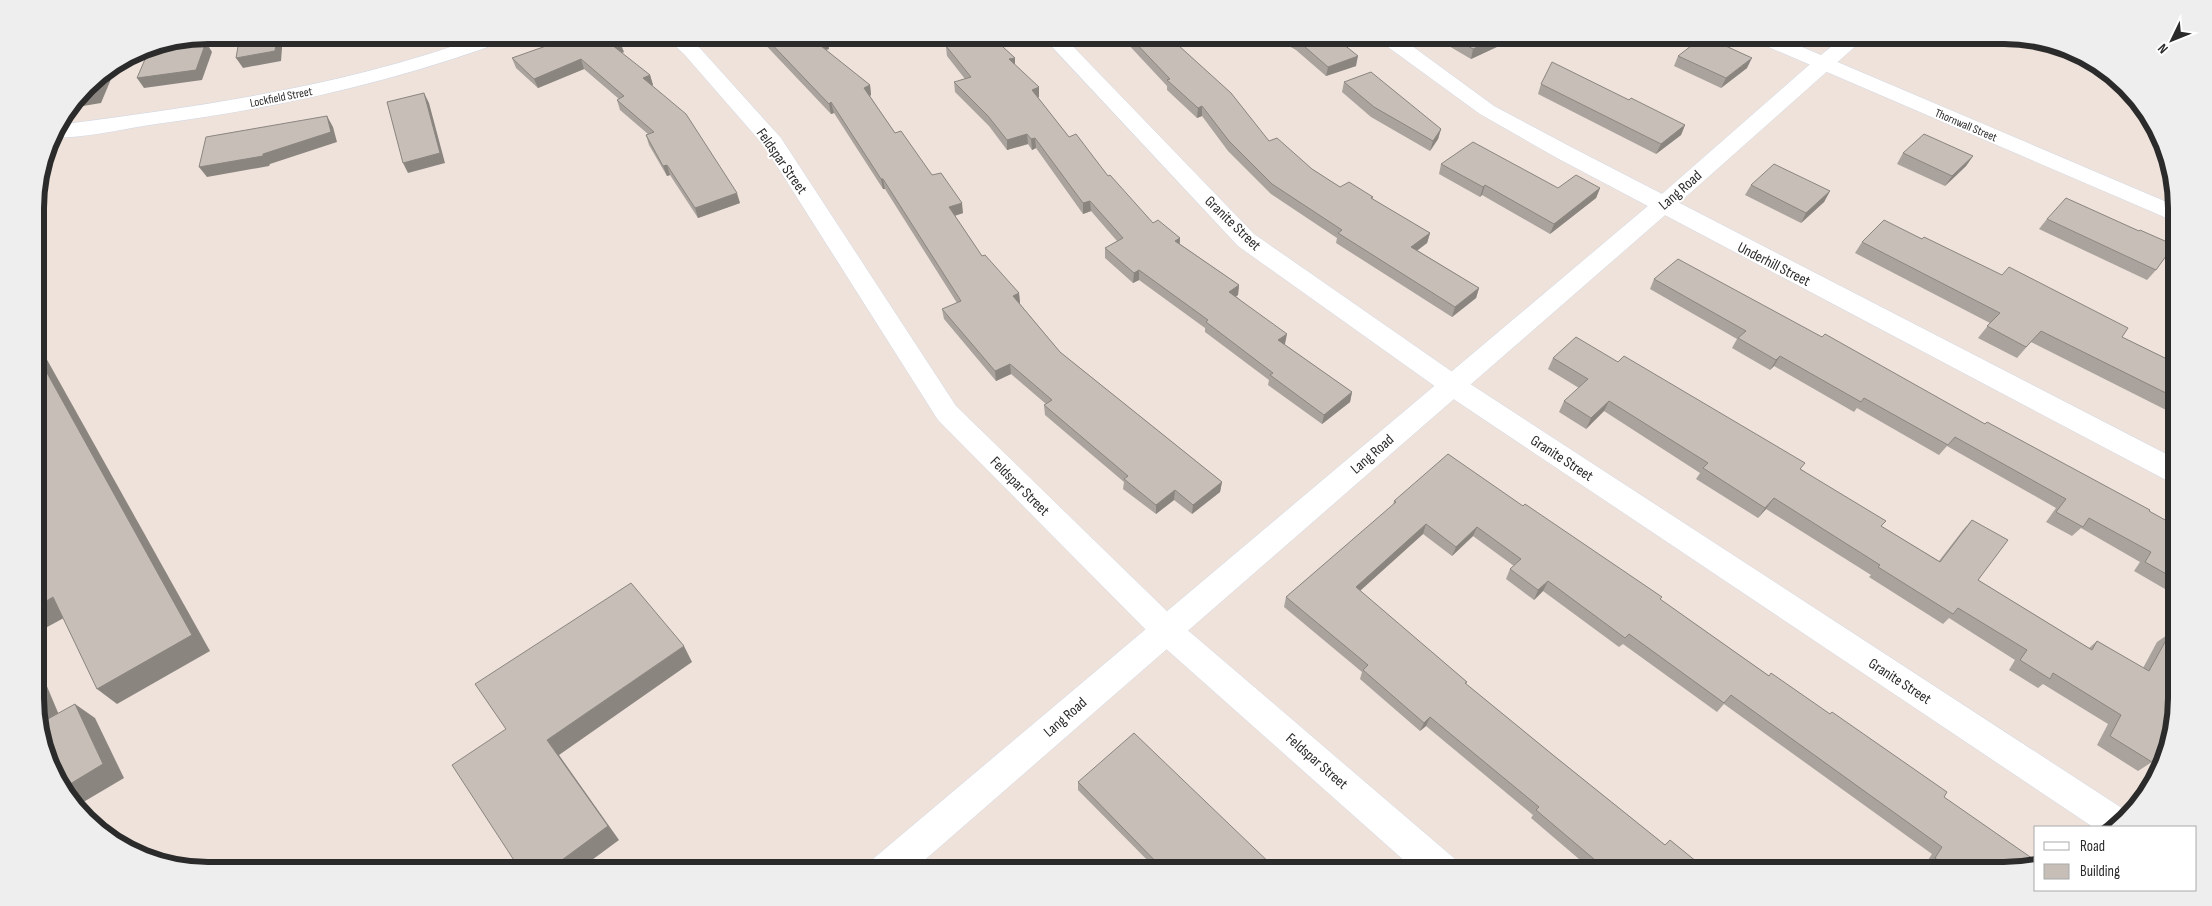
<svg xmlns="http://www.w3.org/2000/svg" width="2212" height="906" viewBox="0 0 2212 906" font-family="'Sofia Sans Condensed',sans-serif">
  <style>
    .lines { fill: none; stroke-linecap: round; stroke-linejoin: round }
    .minor-casing { stroke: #d0d8e5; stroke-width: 1 }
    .tertiary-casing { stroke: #d0d8e5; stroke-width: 1 }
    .minor { fill: #fff; fill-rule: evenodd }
    .tertiary { fill: #fff; fill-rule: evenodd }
    .wall { fill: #aaa39d }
    .shaded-wall { fill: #8b8580 }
    .building { fill: #c6beb7; stroke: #8b8580 }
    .labels { text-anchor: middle; stroke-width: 4; stroke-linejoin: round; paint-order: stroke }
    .far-street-label { font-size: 12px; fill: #2b2b2b; stroke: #fff }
    .street-label { font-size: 15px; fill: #2b2b2b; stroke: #fff }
    .rim { fill: none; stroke: #2b2b2b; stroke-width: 6 }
  </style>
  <rect width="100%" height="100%" fill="#eee2db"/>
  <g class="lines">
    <defs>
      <g id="minor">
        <path d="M485,35H513L510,39C395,82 277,108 156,124C122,129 85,138 51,138L58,125C203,106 347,86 485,35Z"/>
        <polygon points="663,35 685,35 698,46 781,138 956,406 1177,621 1455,859 1460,871 1416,871 1155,639 938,420 765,147 684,54"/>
        <polygon points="1041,35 1062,35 1254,234 1461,378 2131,814 2118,827 2093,827 1443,392 1238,246"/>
        <polygon points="1374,35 1397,35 1494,106 1573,148 2176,459 2176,483 2166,480 1557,158 1480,114 1377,39"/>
        <polygon points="1747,35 1774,35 2176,206 2176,222 1750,39"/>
      </g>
      <polygon id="tertiary" points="1846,35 1868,35 1671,210 912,871 867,871 873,859 1655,200 1816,59"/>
    </defs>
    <use href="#minor" class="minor-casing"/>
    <use href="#tertiary" class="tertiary-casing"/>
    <use href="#minor" class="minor"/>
    <use href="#tertiary" class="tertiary"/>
  </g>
  <g class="wall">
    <polygon points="756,35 821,35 827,39 829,49 825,50 870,85 871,95 870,96 895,133 932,175 963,213 955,216 982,256 1019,293 1020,304 1060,352 1222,482 1220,492 1192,514 1174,500 1156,514 1123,489 1124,482 1045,415 1044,405 1046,404 1011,374 996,381 944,319 942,309 957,303 885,189 883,189 834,113 831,114"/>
    <polygon points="934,35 990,35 1015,58 1015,66 1039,97 1038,98 1069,137 1153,223 1180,238 1180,244 1239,285 1238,295 1236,296 1285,344 1284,344 1352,392 1350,402 1322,424 1268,385 1269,380 1205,332 1205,328 1139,280 1133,283 1105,258 1105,248 1117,241 1091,211 1083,214 1036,148 1032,150 1028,144 1007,150 989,126 955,92 954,82 965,79 947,56 946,47"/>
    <polygon points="1117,35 1167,35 1269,141 1340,187 1373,197 1372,199 1430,233 1427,243 1417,250 1479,288 1476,298 1452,317 1336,243 1337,238 1271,194 1228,151 1202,116 1197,118 1167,90 1167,86 1125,41"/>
    <polygon points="1269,35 1334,35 1333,35 1356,66 1326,76 1296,50"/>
    <polygon points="1430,35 1516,35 1514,39 1471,59"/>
    <polygon points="543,43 624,52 621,53 650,75 653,85 652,86 740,203 698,218 670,175 667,176 649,145 646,135 648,134 620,110 617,100 619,99 584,69 538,88 516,68 512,58 545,47"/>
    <polygon points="1678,56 1747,68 1721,88 1674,66"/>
    <polygon points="1344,82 1441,129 1438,139 1430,151 1371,117 1342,92"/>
    <polygon points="1541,84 1629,100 1685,125 1681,135 1656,154 1538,94"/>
    <polygon points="1903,153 1973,156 1966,166 1945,186 1897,164"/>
    <polygon points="1441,164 1558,188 1600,188 1596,198 1550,234 1482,195 1480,197 1439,174"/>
    <polygon points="1751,185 1830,191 1824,202 1801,223 1745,195"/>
    <polygon points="2047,219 2156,270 2147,280 2039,229"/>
    <polygon points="1862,242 2122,337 2169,360 2176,362 2176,415 2031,342 2017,358 1978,338 1990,323 1855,253"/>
    <polygon points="1654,279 1985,424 2176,526 2177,596 2134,571 2140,562 2081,528 2072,536 2046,522 2056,508 1947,446 1939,455 1857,408 1854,412 1774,366 1770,370 1732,348 1737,339 1650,289"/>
    <polygon points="1553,358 1801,469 1881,526 1939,561 1963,530 1972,520 1978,580 2089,648 2097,641 2143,668 2157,642 2170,633 2177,699 2168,754 2167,756 2158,751 2152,762 2138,771 2097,745 2108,724 2043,684 2038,688 2009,670 2015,660 1949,618 1943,624 1869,577 1871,575 1766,509 1758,518 1696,479 1700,473 1604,411 1586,429 1559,412 1564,401 1579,388 1548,369"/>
    <polygon points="1394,501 1523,506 1660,600 1944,797 2016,871 1931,871 1924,866 1932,854 1724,704 1717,712 1623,644 1619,647 1543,591 1534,600 1506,579 1510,569 1514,566 1473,536 1452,556 1423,534 1360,591 1467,682 1466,684 1553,755 1665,845 1670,840 1708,871 1593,871 1531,818 1533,815 1426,726 1420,731 1360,679 1362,672 1284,607 1286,597 1393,505"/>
    <polygon points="1078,782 1278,871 1158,871 1078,790"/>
  </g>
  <g class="shaded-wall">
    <polygon points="277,35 283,35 281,61 243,68 236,58"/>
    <polygon points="1505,35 1516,35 1514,39 1471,59 1473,49"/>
    <polygon points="827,39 829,49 818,52 816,42"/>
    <polygon points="206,42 212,52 202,80 144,88 137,78"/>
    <polygon points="620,42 624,52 616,55 612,45"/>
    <polygon points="1358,56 1356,66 1326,76 1328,67"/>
    <polygon points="1015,58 1015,68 1009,59"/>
    <polygon points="1752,58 1747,68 1721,88 1726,78"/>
    <polygon points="581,59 584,69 538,88 534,79"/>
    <polygon points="110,67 114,72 101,103 71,108 81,95 102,73"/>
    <polygon points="650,75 653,85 647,88 643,78"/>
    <polygon points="870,85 871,95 866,98 864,88"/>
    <polygon points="1039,87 1039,97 1032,100 1032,90"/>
    <polygon points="424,93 429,103 445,163 408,173 403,163"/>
    <polygon points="831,102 834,113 831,114 829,104"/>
    <polygon points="1202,106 1202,116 1197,118 1198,108"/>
    <polygon points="327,116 333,127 337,142 270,164 269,166 207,177 199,167 263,154"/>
    <polygon points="1685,125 1681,135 1656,154 1661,144"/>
    <polygon points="1441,129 1438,139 1430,151 1433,141"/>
    <polygon points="1027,134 1028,144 1007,150 1007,140"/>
    <polygon points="1035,138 1036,148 1032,150 1031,139"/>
    <polygon points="1973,156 1966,166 1945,186 1952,176"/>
    <polygon points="667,165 670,175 667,176 663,166"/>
    <polygon points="881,179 883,179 885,189 883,189"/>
    <polygon points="1485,185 1482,195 1480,197 1483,187"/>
    <polygon points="1600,188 1596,198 1550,234 1554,224"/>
    <polygon points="1830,191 1824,202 1801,223 1806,213"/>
    <polygon points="737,193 740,203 698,218 695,208"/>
    <polygon points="1090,201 1091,211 1083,214 1083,203"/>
    <polygon points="962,203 963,213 950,217 949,207"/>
    <polygon points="1430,233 1427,243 1409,257 1411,247"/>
    <polygon points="1180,238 1179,248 1175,241"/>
    <polygon points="1139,270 1139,280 1133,283 1134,273"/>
    <polygon points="1239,285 1238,295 1228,302 1229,292"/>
    <polygon points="1479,288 1476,298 1452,317 1455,307"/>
    <polygon points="1019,293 1020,303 1014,306 1013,296"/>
    <polygon points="1287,334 1285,344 1277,350 1278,340"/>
    <polygon points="36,340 210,651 117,704 97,689 36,353"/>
    <polygon points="1780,356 1774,366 1770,370 1776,360"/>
    <polygon points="1010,364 1011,374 996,381 995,371"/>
    <polygon points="1352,392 1350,402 1322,424 1324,415"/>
    <polygon points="1609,401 1604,411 1586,429 1591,418"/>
    <polygon points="1222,482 1220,492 1192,514 1193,505"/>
    <polygon points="1175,490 1174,500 1156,514 1156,505"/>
    <polygon points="1774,498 1766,509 1758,518 1765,508"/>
    <polygon points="1426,524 1423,534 1353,597 1356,587"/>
    <polygon points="1477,527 1473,536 1452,556 1456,547"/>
    <polygon points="1548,581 1543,591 1534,600 1538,590"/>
    <polygon points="53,597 73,613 38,632 38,606"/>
    <polygon points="684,646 692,662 559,755 619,840 577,871 547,871 547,740"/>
    <polygon points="38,665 67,734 46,720 38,701"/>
    <polygon points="75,704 95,718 124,778 75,807 65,787"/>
    <polygon points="1430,717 1426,726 1420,731 1424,723"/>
  </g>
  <g class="building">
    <polygon points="240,35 277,35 275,51 236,58"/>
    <polygon points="564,35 618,35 620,42 612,45 650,75 643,78 686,114 737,193 695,208 667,165 663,166 646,135 654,132 617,100 624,96 581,59 534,79 512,58 546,46 543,43"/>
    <polygon points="763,35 821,35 827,39 816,42 870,85 864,88 895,133 901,131 932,175 941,173 962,203 949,207 982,256 985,255 1019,293 1013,296 1060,352 1222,482 1193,505 1175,490 1156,505 1124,479 1128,476 1044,405 1052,400 1010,364 995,371 942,309 961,301 883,179 881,179 831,102 829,104"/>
    <polygon points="943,35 990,35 1015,58 1009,59 1039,87 1032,90 1069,137 1076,134 1108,176 1110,175 1153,223 1158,220 1180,238 1175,241 1239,285 1229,292 1287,334 1278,340 1352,392 1324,415 1270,375 1273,373 1206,322 1208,320 1139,270 1134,273 1105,248 1123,238 1090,201 1083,203 1035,138 1031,139 1027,134 1007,140 988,116 954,82 971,77 946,46 952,44"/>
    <polygon points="1128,35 1167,35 1231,93 1269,141 1277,138 1312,169 1340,187 1349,182 1373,197 1371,198 1430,233 1411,247 1479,288 1455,307 1338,233 1342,230 1272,184 1229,141 1202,106 1198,108 1167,80 1170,79"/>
    <polygon points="1287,35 1332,35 1358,56 1328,67 1297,40"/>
    <polygon points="1449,35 1505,35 1473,49"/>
    <polygon points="1704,36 1752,58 1726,78 1678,56"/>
    <polygon points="206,42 196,70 137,78 149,50"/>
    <polygon points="1552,62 1629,100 1631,98 1685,125 1661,144 1541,84"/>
    <polygon points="1371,72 1441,129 1433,141 1374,107 1344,82"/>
    <polygon points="102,73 94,93 81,95 94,78"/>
    <polygon points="424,93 440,153 403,163 387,102"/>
    <polygon points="327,116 331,132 263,154 263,156 199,167 206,137"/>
    <polygon points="1924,134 1973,156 1952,176 1903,153"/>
    <polygon points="1473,142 1558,188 1576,175 1600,188 1554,224 1485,185 1483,187 1441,164"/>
    <polygon points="1774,164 1830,191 1806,213 1751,185"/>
    <polygon points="2066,198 2139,231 2140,230 2174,245 2156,270 2047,219"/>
    <polygon points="1884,220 1922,239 1924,237 2002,275 2009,267 2128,328 2122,337 2169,360 2170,359 2176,362 2176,398 2041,331 2026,347 1987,326 2000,313 1862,242"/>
    <polygon points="1678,259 1822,337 1825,334 1985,424 1987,422 2150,510 2149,511 2176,526 2177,580 2145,562 2151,552 2089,518 2083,527 2056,512 2066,499 1955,437 1948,445 1864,398 1861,402 1780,356 1776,360 1738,338 1746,331 1654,279"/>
    <polygon points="1576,337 1618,362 1624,356 1805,463 1800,469 1886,521 1881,526 1940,562 1972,520 2008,540 1978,580 2092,650 2097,641 2149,671 2170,633 2177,636 2177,699 2170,741 2165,738 2152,762 2110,736 2121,715 2053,673 2050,679 2020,660 2027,650 1958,608 1953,614 1878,567 1880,565 1774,498 1765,508 1703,468 1708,463 1609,401 1591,418 1564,401 1588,379 1553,358"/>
    <polygon points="36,353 192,635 97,689 53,597 38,606"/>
    <polygon points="1448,454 1523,506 1525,504 1662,597 1660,599 1769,676 1771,673 1830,714 1832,712 1947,792 1944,797 2036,861 2036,867 2016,871 1952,871 1935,858 1942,847 1731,695 1724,703 1629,634 1625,638 1548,581 1538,590 1510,569 1521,559 1477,527 1456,547 1426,524 1356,587 1467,682 1465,683 1553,755 1665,845 1670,840 1708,871 1608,871 1536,810 1539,807 1430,717 1424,723 1363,670 1368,665 1286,597 1396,502 1394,501"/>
    <polygon points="631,583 684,646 547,740 608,826 547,871 521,871 452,765 506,729 475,684"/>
    <polygon points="38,701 46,720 75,704 103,764 65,787 38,732"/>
    <polygon points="1134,733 1278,871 1165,871 1078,782"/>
  </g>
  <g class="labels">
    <g class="far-street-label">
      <text transform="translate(281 97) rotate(-11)" y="4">Lockfield Street</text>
      <text transform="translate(1966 125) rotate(23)" y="4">Thornwall Street</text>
    </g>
    <g class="street-label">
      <text transform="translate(782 161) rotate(55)" y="5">Feldspar Street</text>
      <text transform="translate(1680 190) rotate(-41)" y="5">Lang Road</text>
      <text transform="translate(1233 223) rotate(44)" y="5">Granite Street</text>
      <text transform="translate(1774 264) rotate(27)" y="5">Underhill Street</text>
      <text transform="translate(1372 454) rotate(-41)" y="5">Lang Road</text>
      <text transform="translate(1562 458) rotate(33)" y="5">Granite Street</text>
      <text transform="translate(1020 486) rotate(45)" y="5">Feldspar Street</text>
      <text transform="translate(1900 681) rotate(33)" y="5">Granite Street</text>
      <text transform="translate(1065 717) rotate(-41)" y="5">Lang Road</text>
      <text transform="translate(1317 761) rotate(41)" y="5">Feldspar Street</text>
    </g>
  </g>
  <path d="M0 0H2212V906H0ZM208 44H2004A164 164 0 0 1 2168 208V698A164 164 0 0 1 2004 862H208A164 164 0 0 1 44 698V208A164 164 0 0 1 208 44Z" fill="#eee" fill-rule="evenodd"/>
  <path class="rim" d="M208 44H2004A164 164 0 0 1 2168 208V698A164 164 0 0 1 2004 862H208A164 164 0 0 1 44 698V208A164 164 0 0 1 208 44Z"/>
  <rect x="2034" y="826" width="162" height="65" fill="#ffffff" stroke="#aaaaaa"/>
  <rect x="2044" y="842" width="25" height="8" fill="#ffffff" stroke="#aaaaaa"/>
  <text x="2080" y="851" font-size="15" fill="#2b2b2b">Road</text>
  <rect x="2044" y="864" width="25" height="15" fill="#c6beb7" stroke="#aaaaaa"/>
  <text x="2080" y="876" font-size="15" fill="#2b2b2b">Building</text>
  <g transform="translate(2172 40) rotate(227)" stroke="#ffffff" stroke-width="4" paint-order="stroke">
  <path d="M0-4L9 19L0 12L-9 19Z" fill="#2b2b2b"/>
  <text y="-8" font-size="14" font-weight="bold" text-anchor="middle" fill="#2b2b2b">N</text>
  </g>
</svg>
